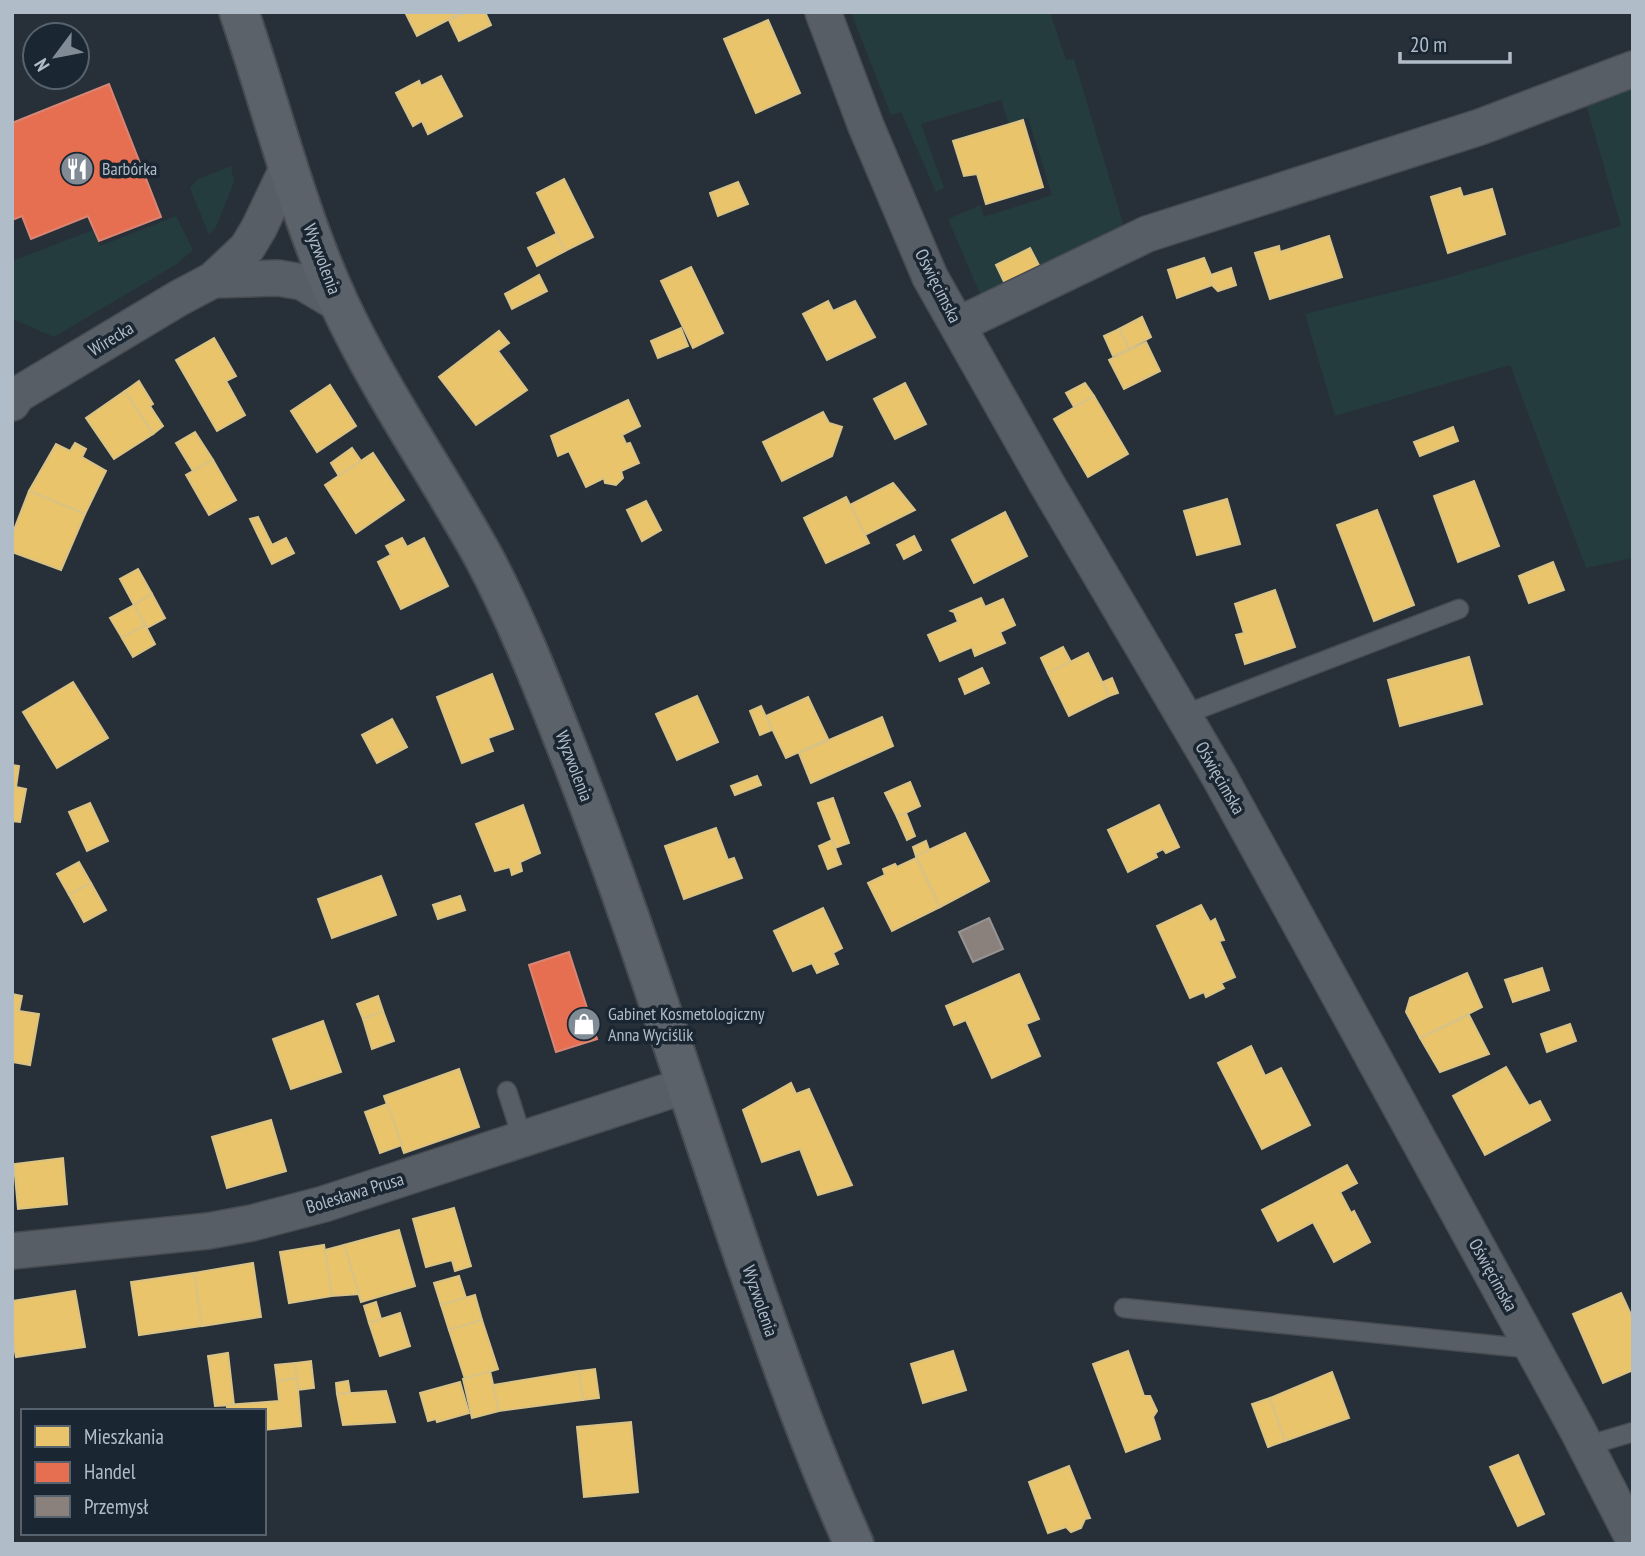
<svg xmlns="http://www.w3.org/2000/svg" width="1645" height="1556" viewBox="0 0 1645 1556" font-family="'PT Sans Narrow',sans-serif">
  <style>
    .green { fill: #243c3e }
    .homes { fill: #e9c46a; stroke: #d8c286; stroke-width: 2 }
    .shops { fill: #e76f51; stroke: #d78675; stroke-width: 2 }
    .industry { fill: #8a817c; stroke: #969393; stroke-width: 2 }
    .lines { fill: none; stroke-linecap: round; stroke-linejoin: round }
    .lane-casing { stroke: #464c52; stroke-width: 21 }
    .street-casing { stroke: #464c52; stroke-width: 38 }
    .secondary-casing { stroke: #464c52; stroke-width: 42 }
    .lane { stroke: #585e65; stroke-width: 18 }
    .street { stroke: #585e65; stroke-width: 35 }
    .secondary { stroke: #5c626a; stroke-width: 38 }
    .labels { text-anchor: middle; stroke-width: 7; stroke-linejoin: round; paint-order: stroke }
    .poi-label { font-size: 18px; fill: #b1bcc9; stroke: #1a2632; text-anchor: start }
    .street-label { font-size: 18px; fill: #b1bcc9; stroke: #1a2632 }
  </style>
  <rect width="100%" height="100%" fill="#273038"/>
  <g class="green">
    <polygon points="851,12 1050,12 1066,60 1074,59 1124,227 1041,269 1029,248 996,265 1006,286 981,296 948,219 980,205 984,217 1052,195 1028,118 1009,124 1001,100 921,124 944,188 936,192 901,112 891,115"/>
    <polygon points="1633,79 1633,558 1586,568 1510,365 1335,416 1305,314 1437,281 1621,226 1584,97"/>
    <polygon points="231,166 234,182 216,227 209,235 190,188 198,179"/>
    <polygon points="176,216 193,250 177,264 54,337 15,320 12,311 12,261 93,230 100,246"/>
  </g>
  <g class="homes">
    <polygon points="405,12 463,12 417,36"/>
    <polygon points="467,12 485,12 491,25 459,41 449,20"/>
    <polygon points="768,20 800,93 756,113 724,39"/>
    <polygon points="441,76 462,116 428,134 422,121 413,126 396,93 419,81 421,86"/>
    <polygon points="1023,120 1043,187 986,204 977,174 964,176 953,141"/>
    <polygon points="564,179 593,237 565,251 537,193"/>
    <polygon points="738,182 748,204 718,216 710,193"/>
    <polygon points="1460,188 1463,197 1492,189 1505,234 1448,253 1431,197"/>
    <polygon points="556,234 565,251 537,266 528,248"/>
    <polygon points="1329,236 1342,277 1270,299 1255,253 1279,246 1280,252"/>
    <polygon points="1030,248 1041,269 1006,286 996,265"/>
    <polygon points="1204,258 1211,275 1212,285 1177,298 1168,270"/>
    <polygon points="691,267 723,333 693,348 661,281"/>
    <polygon points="1231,268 1236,285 1218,291 1212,285 1211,275"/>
    <polygon points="539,275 547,291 512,309 505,294"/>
    <polygon points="828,301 833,311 855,301 875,337 827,360 803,314"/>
    <polygon points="1142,317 1151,337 1129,349 1119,329"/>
    <polygon points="681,328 688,346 658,358 651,341"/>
    <polygon points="1119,329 1129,349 1113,356 1104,336"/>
    <polygon points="499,331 509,343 498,351 527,390 476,425 439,377"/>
    <polygon points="214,338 236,376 226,381 245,415 217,431 176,360"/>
    <polygon points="1146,342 1160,371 1124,389 1109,360"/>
    <polygon points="139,381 153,404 150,406 163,426 153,434 125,391"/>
    <polygon points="905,383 926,424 895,439 874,399"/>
    <polygon points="1085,383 1094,396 1074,407 1066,393"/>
    <polygon points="330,385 356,426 317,452 291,411"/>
    <polygon points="125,391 153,434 114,459 86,418"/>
    <polygon points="1094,396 1128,454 1088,477 1054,419"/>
    <polygon points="628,400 640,426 622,435 626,444 630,443 639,463 621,471 623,478 616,485 605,483 604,478 586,487 569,451 558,456 551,436"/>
    <polygon points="823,412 829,423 842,427 832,456 782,481 763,442"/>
    <polygon points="1453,427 1458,441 1420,456 1414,442"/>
    <polygon points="195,432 213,460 193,471 176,443"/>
    <polygon points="75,443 86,449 82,457 106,471 85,514 29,491 56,444 70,451"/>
    <polygon points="352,448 361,461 339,476 331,463"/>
    <polygon points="373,453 404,500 356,533 325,485"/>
    <polygon points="213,460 236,500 209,515 186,475"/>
    <polygon points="1474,481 1499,546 1458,562 1434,496"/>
    <polygon points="893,483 915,510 865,535 850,505"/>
    <polygon points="29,491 85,514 61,570 12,552 12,535"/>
    <polygon points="846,497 869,543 826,563 804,518"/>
    <polygon points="1227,499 1240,544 1197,555 1184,511"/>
    <polygon points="646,501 661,530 642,541 627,510"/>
    <polygon points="1377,510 1414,605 1374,621 1337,525"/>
    <polygon points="1005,512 1027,556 974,583 952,540"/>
    <polygon points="258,517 272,545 286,538 294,553 272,564 250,519"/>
    <polygon points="914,536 921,550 904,559 897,545"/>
    <polygon points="402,538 407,547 424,538 448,586 401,609 378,562 391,555 386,546"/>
    <polygon points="1553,562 1564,590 1529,603 1519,576"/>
    <polygon points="138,569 152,594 134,605 120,579"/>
    <polygon points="1275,590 1295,647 1245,664 1236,635 1244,633 1235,604"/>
    <polygon points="152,594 165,618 147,628 134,605"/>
    <polygon points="981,598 985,607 1003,599 1015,625 1000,632 1005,643 975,656 972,647 940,661 928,635 958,622 954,612 951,611"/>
    <polygon points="134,605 145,625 122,638 110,618"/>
    <polygon points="145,625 155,644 133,657 122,638"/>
    <polygon points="1063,647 1071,662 1048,673 1041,658"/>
    <polygon points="1088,653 1109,696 1069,716 1048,673"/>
    <polygon points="1469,657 1482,704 1400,726 1388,680"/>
    <polygon points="982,668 989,683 965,694 959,679"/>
    <polygon points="492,674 513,729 488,738 493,751 462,763 437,697"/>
    <polygon points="1112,678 1118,693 1109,696 1103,682"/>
    <polygon points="73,682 108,738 57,768 23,712"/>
    <polygon points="697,696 718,742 677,760 656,714"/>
    <polygon points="808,697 828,739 786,758 766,716"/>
    <polygon points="761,706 772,730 760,735 750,711"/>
    <polygon points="882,717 893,746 811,783 799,753"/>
    <polygon points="392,719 407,747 377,763 362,735"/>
    <polygon points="12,765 19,766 16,787 26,789 20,822 12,821"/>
    <polygon points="757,776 761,785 735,795 731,786"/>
    <polygon points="910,782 920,806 897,817 885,793"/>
    <polygon points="833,798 849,843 835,848 818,803"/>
    <polygon points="90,803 108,841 87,851 69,812"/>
    <polygon points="523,805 540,853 520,862 522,871 512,875 510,867 495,871 476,824"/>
    <polygon points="1159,805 1179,847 1166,853 1163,849 1155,853 1157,857 1128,872 1108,830"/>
    <polygon points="906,813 915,836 907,840 897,817"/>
    <polygon points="716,828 728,860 734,858 742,878 684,899 665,846"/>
    <polygon points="965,833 989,881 940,907 916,856"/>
    <polygon points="832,840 841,864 828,869 819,846"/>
    <polygon points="926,841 929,850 916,856 913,847"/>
    <polygon points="916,858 940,907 892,931 868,883 885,875 883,869 895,864 897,867"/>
    <polygon points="79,862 91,883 69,895 57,874"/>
    <polygon points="381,876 396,915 332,938 318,899"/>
    <polygon points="91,883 106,910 84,922 69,895"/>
    <polygon points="460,896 465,910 438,919 433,905"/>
    <polygon points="1201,905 1210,922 1215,919 1224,940 1219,941 1235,977 1221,983 1224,988 1206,997 1204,992 1190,998 1157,926"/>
    <polygon points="823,908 842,948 833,953 838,964 817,973 812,963 793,971 774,931"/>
    <polygon points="1542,968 1549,990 1513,1002 1505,980"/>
    <polygon points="1467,973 1482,1007 1420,1038 1406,1012 1410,998"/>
    <polygon points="1019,974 1039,1019 1026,1024 1040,1056 992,1078 966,1020 954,1025 946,1006"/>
    <polygon points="12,994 22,996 19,1011 39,1014 30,1065 12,1062"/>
    <polygon points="378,996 383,1011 363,1019 357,1004"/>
    <polygon points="383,1011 394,1041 372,1049 363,1019"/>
    <polygon points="1469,1015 1489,1054 1440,1072 1420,1038"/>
    <polygon points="323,1021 341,1072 291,1089 273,1039"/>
    <polygon points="1570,1024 1576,1041 1547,1052 1541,1034"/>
    <polygon points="1251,1046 1265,1076 1281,1068 1310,1125 1262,1149 1218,1063"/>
    <polygon points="1506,1067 1529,1106 1540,1101 1550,1120 1485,1155 1453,1096"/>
    <polygon points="459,1069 479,1127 404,1153 384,1096"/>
    <polygon points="791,1083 796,1094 809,1089 852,1185 818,1195 800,1149 762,1162 743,1110"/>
    <polygon points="387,1104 402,1145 380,1153 365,1112"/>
    <polygon points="271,1120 286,1171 227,1188 212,1137"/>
    <polygon points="63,1158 67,1204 18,1209 14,1164"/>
    <polygon points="1347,1165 1357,1183 1340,1192 1351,1213 1354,1211 1370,1242 1334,1262 1313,1222 1278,1241 1262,1210"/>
    <polygon points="454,1208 471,1266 455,1271 452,1260 426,1267 413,1219"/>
    <polygon points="399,1230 415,1286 361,1302 344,1245"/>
    <polygon points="324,1245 332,1296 289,1303 280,1252"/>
    <polygon points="344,1245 359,1294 332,1296 325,1250"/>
    <polygon points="253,1263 261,1317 202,1326 194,1273"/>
    <polygon points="194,1273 202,1326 139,1335 131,1282"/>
    <polygon points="459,1276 466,1298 441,1305 434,1283"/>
    <polygon points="75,1291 85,1347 16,1357 12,1335 12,1301"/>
    <polygon points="1621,1293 1633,1319 1633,1370 1603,1383 1573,1314"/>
    <polygon points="475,1295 482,1320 449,1330 441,1305"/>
    <polygon points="376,1302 381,1319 369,1323 364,1306"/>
    <polygon points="400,1313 410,1346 380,1356 369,1323"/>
    <polygon points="482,1320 498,1369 465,1379 449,1330"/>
    <polygon points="953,1351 966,1390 923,1403 911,1364"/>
    <polygon points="1128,1351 1144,1396 1150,1396 1157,1411 1153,1417 1160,1439 1126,1452 1093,1364"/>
    <polygon points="228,1353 234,1405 215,1406 208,1356"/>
    <polygon points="311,1361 314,1388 298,1390 295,1363"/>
    <polygon points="295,1363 297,1378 277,1381 275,1365"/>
    <polygon points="595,1369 599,1398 583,1400 579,1371"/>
    <polygon points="490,1371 499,1411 472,1418 463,1379"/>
    <polygon points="579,1371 583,1400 499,1411 493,1385"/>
    <polygon points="1332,1372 1349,1418 1285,1441 1270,1398"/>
    <polygon points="297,1378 301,1426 264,1430 264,1411 227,1411 227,1405 279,1401 277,1381"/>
    <polygon points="348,1381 350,1393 337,1394 336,1383"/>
    <polygon points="460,1382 469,1413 437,1422 436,1419 428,1421 420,1393"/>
    <polygon points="386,1391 395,1422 343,1425 337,1394"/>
    <polygon points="1270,1398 1285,1441 1268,1447 1252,1404"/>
    <polygon points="631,1422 638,1492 584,1497 577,1427"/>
    <polygon points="1518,1455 1544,1514 1518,1526 1490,1467"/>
    <polygon points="1069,1466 1090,1518 1085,1519 1081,1528 1071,1532 1066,1527 1048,1533 1029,1482"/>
  </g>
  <g class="shops">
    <polygon points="109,84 161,217 99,241 88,216 31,239 22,216 12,220 12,123"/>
    <polygon points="569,952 597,1039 556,1052 529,965"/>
  </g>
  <polygon class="industry" points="989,918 1003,949 973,962 959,932"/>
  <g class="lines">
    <defs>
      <g id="lane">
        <polyline points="1183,715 1459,609"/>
        <polyline points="507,1091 523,1140"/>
        <polyline points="1124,1308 1533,1349"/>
        <polyline points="1586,1446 1633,1432"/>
      </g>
      <g id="street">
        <polyline points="823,12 866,126 930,277 1047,484 1219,776 1577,1429 1633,1538"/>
        <polyline points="213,280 278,278 302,282 339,304"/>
        <polyline points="958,325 1147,234 1480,127 1633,69"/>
        <polyline points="12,403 17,395 179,298 213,280 247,248 259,228 289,165"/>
        <polyline points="12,1251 208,1231 252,1223 324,1204 687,1085"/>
      </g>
      <path id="secondary" d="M239,12C272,108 297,212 339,303C380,391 436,471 483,556C514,614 539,677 563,738C634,916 689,1100 752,1280C783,1369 815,1458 854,1544"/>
    </defs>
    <use href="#lane" class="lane-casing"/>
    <use href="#street" class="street-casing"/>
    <use href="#secondary" class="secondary-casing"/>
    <use href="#lane" class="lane"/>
    <use href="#street" class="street"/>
    <use href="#secondary" class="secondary"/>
  </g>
  <defs>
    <symbol id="restaurant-disc" viewBox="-11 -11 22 22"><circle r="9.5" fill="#818b96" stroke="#1a2632"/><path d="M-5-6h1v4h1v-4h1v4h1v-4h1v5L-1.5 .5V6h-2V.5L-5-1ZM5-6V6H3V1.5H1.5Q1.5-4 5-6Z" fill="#fff"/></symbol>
    <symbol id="shop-disc" viewBox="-11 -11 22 22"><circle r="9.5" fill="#818b96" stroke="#1a2632"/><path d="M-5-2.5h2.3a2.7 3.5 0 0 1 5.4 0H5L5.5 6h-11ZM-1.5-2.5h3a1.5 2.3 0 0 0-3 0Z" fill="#fff"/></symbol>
  </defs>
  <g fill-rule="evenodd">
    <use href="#restaurant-disc" x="58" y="150" width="38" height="38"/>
    <use href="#shop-disc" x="565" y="1005" width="38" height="38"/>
  </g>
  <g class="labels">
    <g class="poi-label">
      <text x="102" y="175">Barbórka</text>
      <text x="608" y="1020">Gabinet Kosmetologiczny<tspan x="608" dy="21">Anna Wyciślik</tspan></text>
    </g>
    <g class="street-label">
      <text transform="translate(322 259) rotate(69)" y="6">Wyzwolenia</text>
      <text transform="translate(938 286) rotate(63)" y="6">Oświęcimska</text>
      <text transform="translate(111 339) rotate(-31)" y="6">Wirecka</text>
      <text transform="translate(574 766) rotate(69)" y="6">Wyzwolenia</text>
      <text transform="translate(1220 778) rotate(60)" y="6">Oświęcimska</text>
      <text transform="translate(355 1193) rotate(-17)" y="6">Bolesława Prusa</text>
      <text transform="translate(1493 1275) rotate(61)" y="6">Oświęcimska</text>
      <text transform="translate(760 1301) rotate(71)" y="6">Wyzwolenia</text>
    </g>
  </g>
  <rect width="1645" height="1556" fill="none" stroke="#b1bcc9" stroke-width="28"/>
  <rect x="21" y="1409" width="245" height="126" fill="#1a2632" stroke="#56626e" stroke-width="2"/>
  <rect x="35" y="1426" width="35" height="21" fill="#e9c46a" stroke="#56626e" stroke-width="2"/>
  <text x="84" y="1444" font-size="21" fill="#b1bcc9">Mieszkania</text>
  <rect x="35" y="1462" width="35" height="21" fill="#e76f51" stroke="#56626e" stroke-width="2"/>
  <text x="84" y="1479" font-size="21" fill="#b1bcc9">Handel</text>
  <rect x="35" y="1496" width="35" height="21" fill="#8a817c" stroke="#56626e" stroke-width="2"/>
  <text x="84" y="1514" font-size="21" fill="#b1bcc9">Przemysł</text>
  <g transform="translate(56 56) rotate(238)"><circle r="33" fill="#1a2632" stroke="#56626e" stroke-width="2"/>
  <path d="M0-5L12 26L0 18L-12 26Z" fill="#818b96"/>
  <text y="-10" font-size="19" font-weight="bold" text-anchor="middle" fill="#b1bcc9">N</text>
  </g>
  <path d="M1400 52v10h110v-10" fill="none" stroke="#b1bcc9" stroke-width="3.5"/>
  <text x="1410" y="52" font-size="21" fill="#b1bcc9" stroke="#1a2632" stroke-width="5" paint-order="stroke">20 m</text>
</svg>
